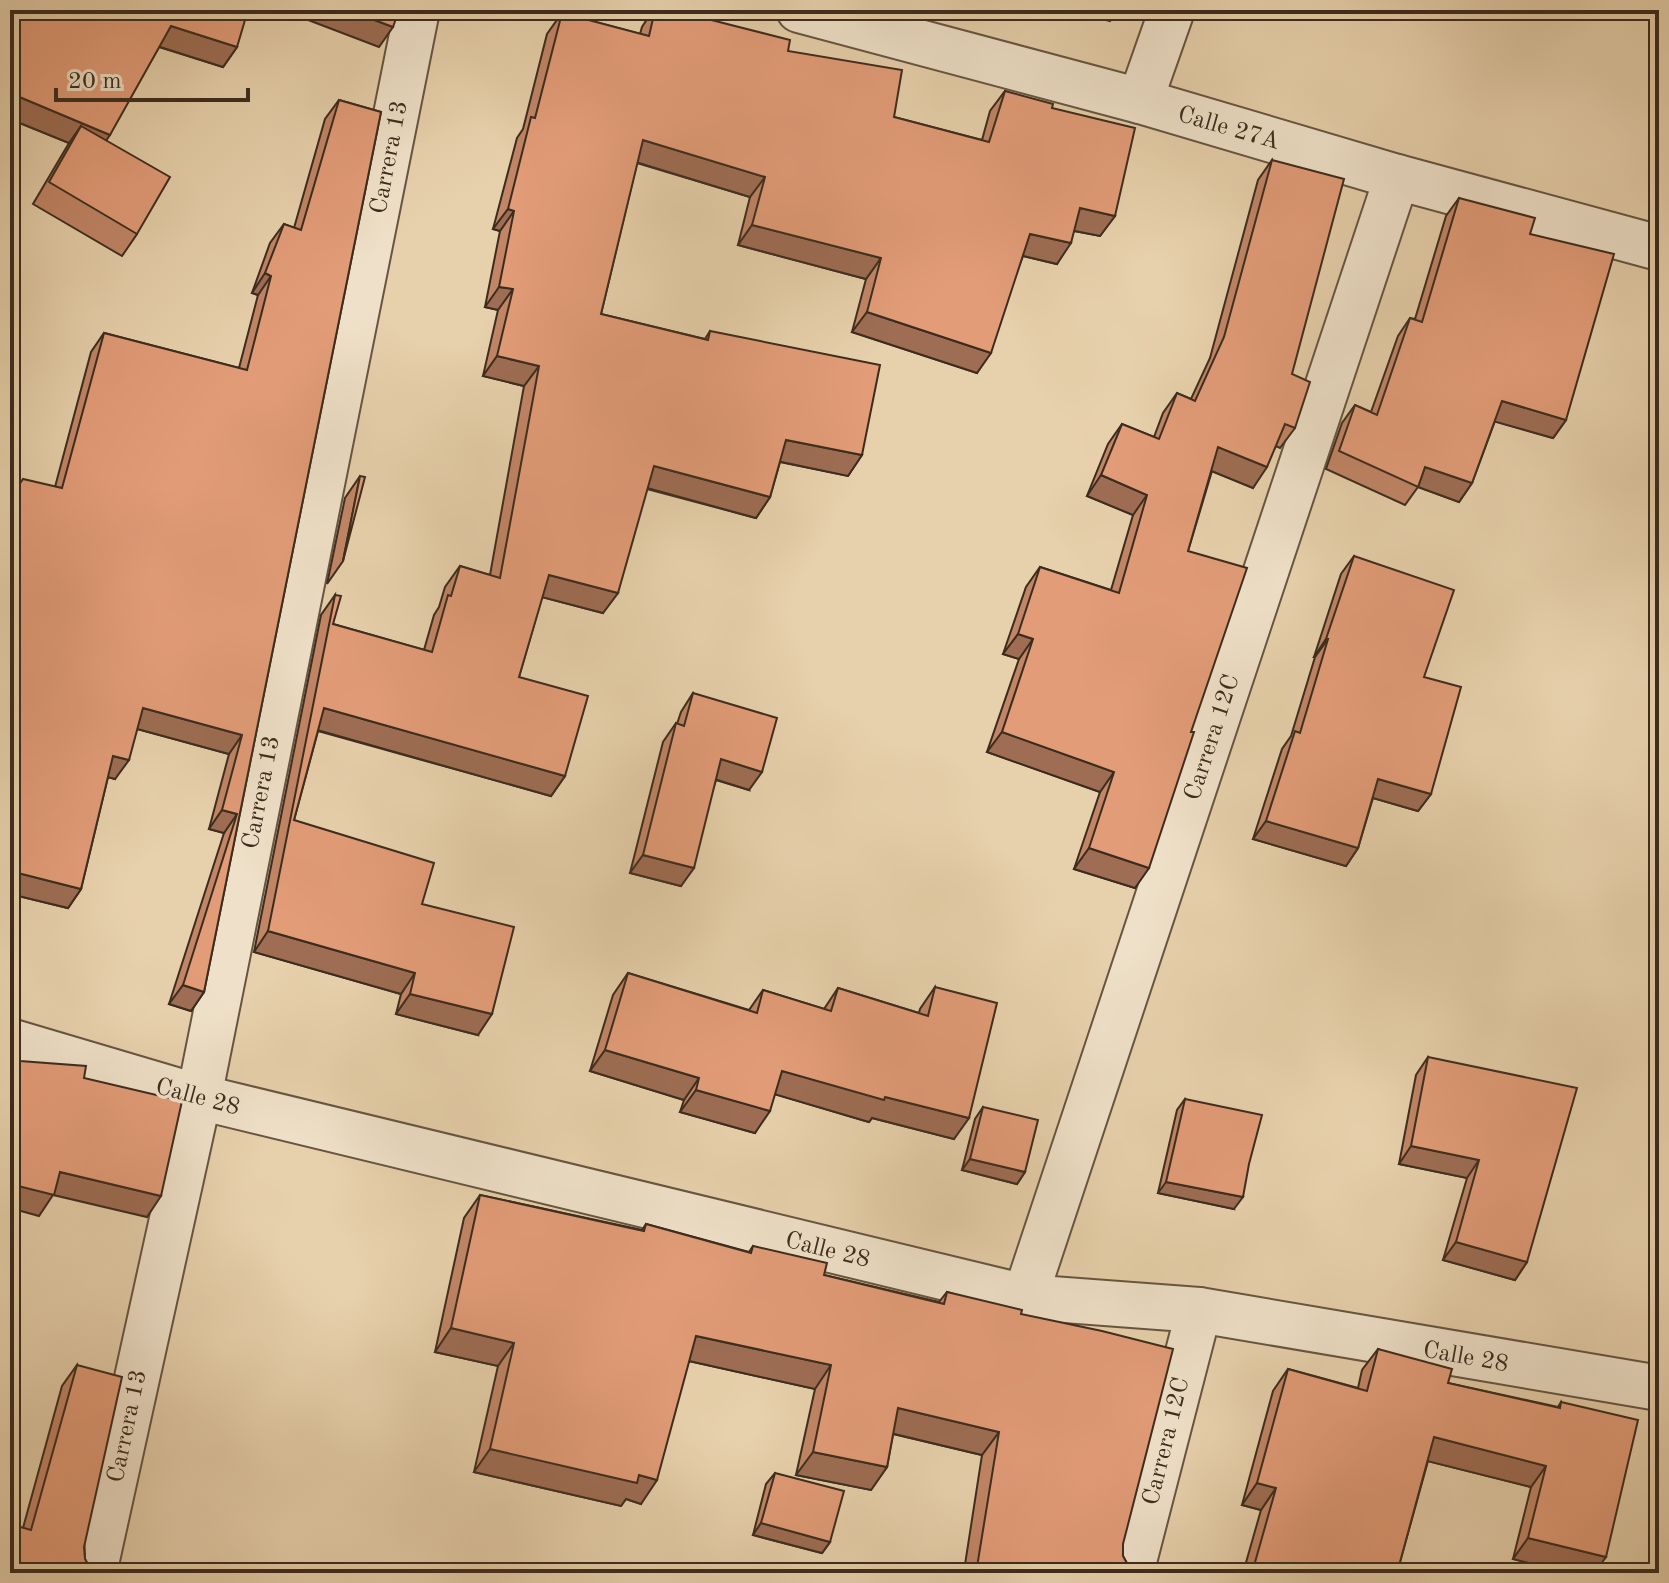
<svg xmlns="http://www.w3.org/2000/svg" width="1669" height="1583" viewBox="0 0 1669 1583" font-family="'Old Standard TT',serif">
  <style>
    .lines { fill: none; stroke-linecap: round; stroke-linejoin: round }
    .minor-casing { stroke: #675542; stroke-width: 48 }
    .minor { stroke: #efe1c9; stroke-width: 44 }
    .wall { fill: #c28667; stroke: #3c2c1e; stroke-width: 2 }
    .shaded-wall { fill: #9e6d54; stroke: #3c2c1e; stroke-width: 2 }
    .building { fill: #e29c78; stroke: #3c2c1e; stroke-width: 2 }
    .labels { text-anchor: middle; stroke-width: 7; stroke-linejoin: round; paint-order: stroke }
    .street-label { font-size: 24px; fill: #3c2c1e; stroke: #efe1c9 }
  </style>
  <rect width="100%" height="100%" fill="#e7d1ac"/>
  <filter id="stains"><feTurbulence type="fractalNoise" baseFrequency=".0025" numOctaves="4"/><feColorMatrix values="0 0 0 0 .2 0 0 0 0 .09 0 0 0 0 .02 0 0 0 .5 -.17"/></filter>
  <radialGradient id="worn" r=".72"><stop offset=".6" stop-color="#630" stop-opacity="0"/><stop offset="1" stop-color="#630" stop-opacity=".3"/></radialGradient>
  <g class="lines">
    <defs>
      <g id="minor">
        <polyline points="799,10 1140,101 1397,177 1659,248"/>
        <polyline points="1140,101 1172,10"/>
        <polyline points="10,1041 199,1097 1025,1297 1199,1310 1659,1388"/>
        <polyline points="1025,1297 1397,177"/>
        <polyline points="94,1573 199,1097 417,10"/>
        <polyline points="1131,1573 1199,1310"/>
      </g>
    </defs>
    <use href="#minor" class="minor-casing"/>
    <use href="#minor" class="minor"/>
  </g>
  <g class="wall">
    <polygon points="10,10 237,47 223,67 159,47 106,140 137,234 122,256 33,204 69,143 10,119"/>
    <polygon points="653,10 672,10 788,51 894,117 982,140 990,111 1005,91 1052,108 1115,216 1100,236 1074,231 1057,264 1023,256 977,373 852,332 866,279 738,245 750,197 637,163 601,314 705,339 710,331 862,455 848,476 780,462 770,497 756,518 647,489 603,613 542,597 519,677 565,776 551,796 318,731 294,820 422,904 478,1035 396,1014 401,994 254,952 321,615 335,595 333,624 424,650 434,615 439,607 445,587 460,566 490,575 524,386 483,376 498,310 485,307 500,231 493,229 517,138 523,129 547,34 562,13 640,34 642,27"/>
    <polygon points="339,100 381,112 204,992 191,1011 169,1004 224,833 209,829 229,754 137,729 115,779 108,777 81,889 68,908 10,894 10,498 55,487 91,352 104,333 239,368 258,295 252,293 270,243 284,224 294,228 325,119"/>
    <polygon points="1272,160 1292,374 1295,428 1280,448 1276,446 1253,488 1212,471 1188,551 1135,888 1074,869 1100,792 987,752 1019,659 1003,654 1026,587 1040,567 1111,590 1133,515 1087,496 1108,444 1122,424 1154,437 1163,413 1177,393 1191,399 1210,358 1258,180"/>
    <polygon points="1459,198 1530,234 1566,420 1553,438 1495,421 1472,483 1459,502 1418,487 1405,505 1326,469 1342,423 1355,405 1371,412 1398,336 1410,318 1415,319 1446,216"/>
    <polygon points="360,476 343,561 327,584 345,498"/>
    <polygon points="1354,556 1424,677 1431,794 1418,811 1373,798 1358,848 1346,866 1253,839 1282,749 1291,736 1315,657 1314,657 1341,574"/>
    <polygon points="693,693 749,790 716,780 681,886 630,873 663,742 676,723 677,724 681,712"/>
    <polygon points="628,973 749,1010 763,990 824,1009 838,988 919,1013 920,1009 935,987 954,1139 872,1118 869,1122 775,1094 755,1133 680,1112 684,1100 590,1071 613,995"/>
    <polygon points="1428,1057 1527,1262 1515,1280 1443,1260 1467,1178 1399,1164 1416,1075"/>
    <polygon points="1185,1099 1234,1209 1158,1193 1177,1110"/>
    <polygon points="983,1107 1025,1172 1017,1184 962,1170 975,1119"/>
    <polygon points="480,1195 642,1230 646,1224 749,1252 753,1246 824,1275 939,1302 947,1292 1021,1314 1123,1544 1123,1556 1129,1567 1139,1573 962,1573 964,1571 982,1455 893,1434 887,1467 871,1490 796,1475 815,1389 689,1361 641,1504 626,1499 621,1506 474,1472 498,1366 435,1352 464,1218"/>
    <polygon points="1378,1349 1448,1383 1558,1407 1561,1402 1594,1573 1570,1573 1513,1559 1531,1487 1428,1461 1397,1573 1243,1573 1261,1510 1242,1505 1273,1391 1288,1369 1358,1388 1362,1370"/>
    <polygon points="77,1365 85,1559 91,1570 23,1528 62,1386"/>
    <polygon points="775,1473 830,1542 822,1553 753,1535 766,1484"/>
  </g>
  <g class="shaded-wall">
    <polygon points="282,10 348,10 393,27 379,47"/>
    <polygon points="1069,10 1118,10 1110,21"/>
    <polygon points="171,26 237,47 223,67 157,46"/>
    <polygon points="10,93 110,135 96,155 81,126 69,143 10,119"/>
    <polygon points="643,140 765,177 750,197 629,160"/>
    <polygon points="1080,208 1115,216 1100,236 1065,229"/>
    <polygon points="508,209 514,211 500,231 493,229"/>
    <polygon points="752,225 881,258 866,279 738,245"/>
    <polygon points="1030,234 1071,243 1057,264 1015,254"/>
    <polygon points="265,273 271,276 258,295 252,293"/>
    <polygon points="499,287 513,289 498,310 485,307"/>
    <polygon points="867,312 991,353 977,373 852,332"/>
    <polygon points="497,356 539,366 524,386 483,376"/>
    <polygon points="1502,401 1566,420 1553,438 1489,420"/>
    <polygon points="786,440 862,455 848,476 772,460"/>
    <polygon points="1218,447 1267,467 1253,488 1204,468"/>
    <polygon points="654,466 770,497 756,518 640,486"/>
    <polygon points="1425,467 1472,483 1459,502 1418,487"/>
    <polygon points="1101,475 1147,495 1133,515 1087,496"/>
    <polygon points="549,575 618,593 603,613 534,595"/>
    <polygon points="1018,634 1033,639 1019,659 1003,654"/>
    <polygon points="1326,639 1328,639 1315,657 1314,657"/>
    <polygon points="143,708 242,735 229,754 130,727"/>
    <polygon points="324,708 565,776 551,796 310,728"/>
    <polygon points="1002,732 1114,772 1100,792 987,752"/>
    <polygon points="113,756 129,760 115,779 100,775"/>
    <polygon points="721,759 762,772 749,790 708,777"/>
    <polygon points="1378,779 1431,794 1418,811 1366,796"/>
    <polygon points="222,810 237,814 224,833 209,829"/>
    <polygon points="1266,821 1358,848 1346,866 1253,839"/>
    <polygon points="1089,848 1149,868 1135,888 1074,869"/>
    <polygon points="643,855 694,868 681,886 630,873"/>
    <polygon points="10,871 81,889 68,908 10,894"/>
    <polygon points="268,931 415,973 401,994 254,952"/>
    <polygon points="183,985 204,992 191,1011 169,1004"/>
    <polygon points="410,994 492,1014 478,1035 396,1014"/>
    <polygon points="605,1050 699,1078 684,1100 590,1071"/>
    <polygon points="782,1071 969,1118 954,1139 872,1118 869,1122 767,1092"/>
    <polygon points="696,1090 770,1111 755,1133 680,1112"/>
    <polygon points="1411,1146 1479,1160 1467,1178 1399,1164"/>
    <polygon points="970,1159 1025,1172 1017,1184 962,1170"/>
    <polygon points="60,1172 161,1196 147,1217 53,1195 39,1216 10,1208 10,1184"/>
    <polygon points="1166,1182 1243,1197 1234,1209 1158,1193"/>
    <polygon points="1456,1242 1527,1262 1515,1280 1443,1260"/>
    <polygon points="451,1328 514,1343 498,1366 435,1352"/>
    <polygon points="696,1336 831,1365 815,1389 680,1359"/>
    <polygon points="898,1408 999,1432 982,1455 882,1431"/>
    <polygon points="1434,1437 1546,1466 1531,1487 1419,1459"/>
    <polygon points="490,1449 639,1475 657,1480 641,1504 626,1499 621,1506 474,1472"/>
    <polygon points="813,1452 887,1467 871,1490 796,1475"/>
    <polygon points="1257,1483 1276,1488 1261,1510 1242,1505"/>
    <polygon points="761,1523 830,1542 822,1553 753,1535"/>
    <polygon points="1528,1538 1606,1557 1594,1573 1570,1573 1513,1559"/>
    <polygon points="1042,1565 1089,1573 1036,1573"/>
  </g>
  <g class="building">
    <polygon points="10,10 248,10 237,47 171,26 110,135 10,93"/>
    <polygon points="348,10 399,10 393,27"/>
    <polygon points="655,10 672,10 790,40 788,51 902,70 894,117 989,142 1005,91 1053,104 1052,108 1135,128 1115,216 1080,208 1071,243 1030,234 991,353 867,312 881,258 752,225 765,177 643,140 601,314 708,340 710,331 880,365 862,455 786,440 770,497 654,466 618,593 549,575 519,677 588,696 565,776 324,708 294,820 434,863 422,904 514,927 492,1014 410,994 415,973 268,931 335,595 341,596 333,624 432,652 448,595 451,596 460,566 500,578 539,366 497,356 513,289 499,287 514,211 508,209 531,117 535,118 562,13 649,36"/>
    <polygon points="339,100 381,112 204,992 183,985 237,814 222,810 242,735 143,708 129,760 113,756 81,889 10,871 10,498 23,479 62,488 104,333 247,370 271,276 265,273 284,224 301,230"/>
    <polygon points="81,126 170,177 137,234 49,182"/>
    <polygon points="1272,160 1344,179 1292,374 1310,382 1295,428 1285,424 1267,467 1218,447 1188,551 1247,568 1191,732 1194,732 1149,868 1089,848 1114,772 1002,732 1033,639 1018,634 1040,567 1119,593 1147,495 1101,475 1122,424 1159,439 1177,393 1195,401 1224,337"/>
    <polygon points="1459,198 1535,218 1530,234 1614,254 1566,420 1502,401 1472,483 1425,467 1418,487 1339,451 1355,405 1377,415 1410,318 1422,322"/>
    <polygon points="360,476 365,477 343,561"/>
    <polygon points="1354,556 1454,590 1424,677 1461,687 1431,794 1378,779 1358,848 1266,821 1295,731 1300,733 1328,639 1326,639"/>
    <polygon points="693,693 777,718 762,772 721,759 694,868 643,855 676,723 684,726"/>
    <polygon points="628,973 757,1013 763,990 831,1011 838,988 928,1016 935,987 997,1003 969,1118 885,1097 884,1100 782,1071 770,1111 696,1090 699,1078 605,1050"/>
    <polygon points="1428,1057 1577,1088 1527,1262 1456,1242 1479,1160 1411,1146"/>
    <polygon points="10,1058 20,1061 86,1066 84,1078 182,1101 161,1196 60,1172 54,1195 10,1184"/>
    <polygon points="1185,1099 1262,1115 1249,1164 1243,1197 1166,1182"/>
    <polygon points="983,1107 1038,1120 1025,1172 970,1159"/>
    <polygon points="480,1195 644,1231 646,1224 751,1253 753,1246 827,1263 824,1275 944,1304 947,1292 1022,1310 1021,1314 1102,1331 1173,1349 1123,1544 1123,1556 1129,1567 1139,1573 1089,1573 1042,1565 1039,1573 976,1573 999,1432 898,1408 887,1467 813,1452 831,1365 696,1336 657,1480 639,1475 637,1483 490,1449 514,1343 451,1328"/>
    <polygon points="1378,1349 1452,1369 1448,1383 1560,1408 1561,1402 1638,1420 1606,1557 1528,1538 1546,1466 1434,1437 1397,1573 1252,1573 1276,1488 1257,1483 1288,1369 1367,1391"/>
    <polygon points="77,1365 122,1377 84,1547 85,1559 91,1570 97,1573 10,1573 10,1524 31,1530"/>
    <polygon points="775,1473 844,1491 830,1542 761,1523"/>
  </g>
  <g class="labels">
    <g class="street-label">
      <text transform="translate(1229 127) rotate(16)" y="8">Calle 27A</text>
      <text transform="translate(388 157) rotate(-79)" y="8">Carrera 13</text>
      <text transform="translate(1211 737) rotate(-72)" y="8">Carrera 12C</text>
      <text transform="translate(260 792) rotate(-79)" y="8">Carrera 13</text>
      <text transform="translate(198 1096) rotate(15)" y="8">Calle 28</text>
      <text transform="translate(828 1249) rotate(14)" y="8">Calle 28</text>
      <text transform="translate(1466 1356) rotate(10)" y="8">Calle 28</text>
      <text transform="translate(126 1426) rotate(-78)" y="8">Carrera 13</text>
      <text transform="translate(1165 1441) rotate(-76)" y="8">Carrera 12C</text>
    </g>
  </g>
  <rect width="1669" height="1583" fill="none" stroke="#e7d1ac" stroke-width="40"/>
  <rect x="12" y="12" width="1645" height="1559" fill="none" stroke="#3c2c1e" stroke-width="4"/>
  <rect x="20" y="20" width="1629" height="1543" fill="none" stroke="#3c2c1e" stroke-width="2"/>
  <path d="M56 88v12h192v-12" fill="none" stroke="#3c2c1e" stroke-width="4"/>
  <text x="68" y="88" font-size="24" fill="#3c2c1e" stroke="#efe1c9" stroke-width="6" paint-order="stroke">20 m</text>
  <rect width="100%" height="100%" filter="url(#stains)"/>
  <rect width="100%" height="100%" fill="url(#worn)"/>
</svg>
